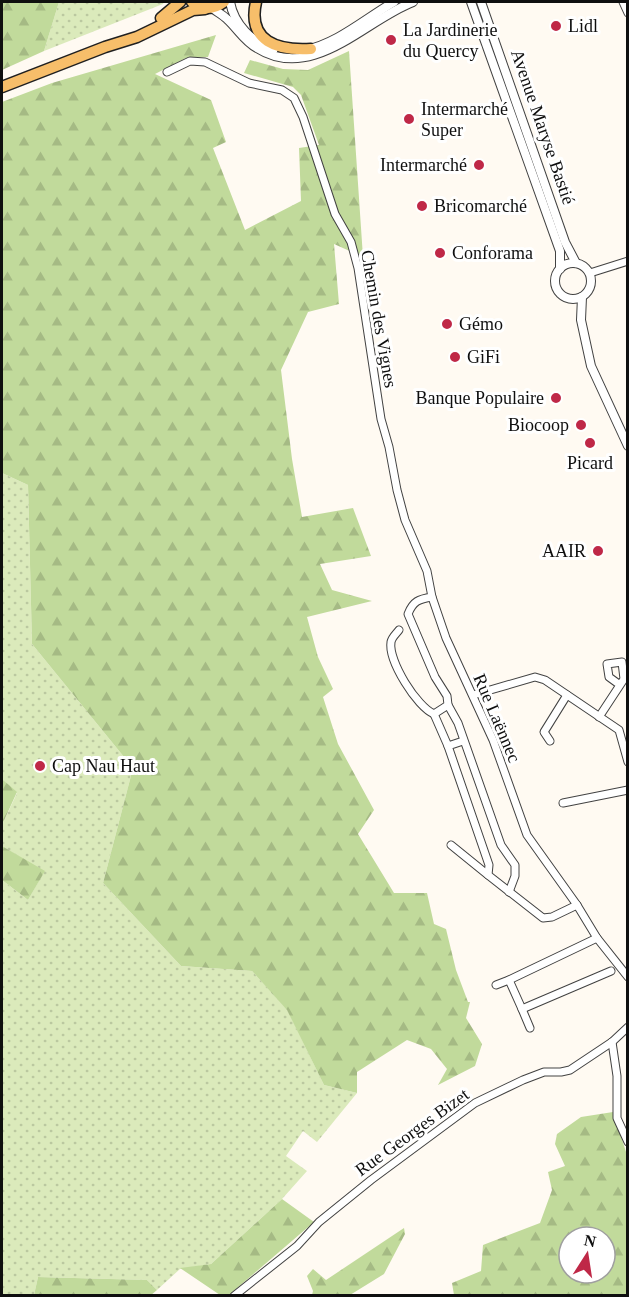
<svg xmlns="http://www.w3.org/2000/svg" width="629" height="1297" viewBox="0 0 629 1297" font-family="Georgia,serif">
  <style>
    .grass { fill: url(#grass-dots) }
    .forest { fill: url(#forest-firs); fill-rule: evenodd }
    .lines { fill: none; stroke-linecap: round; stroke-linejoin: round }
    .minor-casing { stroke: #424242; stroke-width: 9 }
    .tertiary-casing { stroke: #424242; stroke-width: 10 }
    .primary-casing { stroke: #202020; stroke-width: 13 }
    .minor { stroke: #fff; stroke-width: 7 }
    .tertiary { stroke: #fff; stroke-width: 8 }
    .primary { stroke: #f7be6a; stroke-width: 10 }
    .poi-dot { fill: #bf2847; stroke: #fff; stroke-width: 2 }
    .labels { text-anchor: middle; stroke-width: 6; stroke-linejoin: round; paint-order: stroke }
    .poi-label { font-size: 18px; fill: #0f0f0f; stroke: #fff; text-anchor: start }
    .street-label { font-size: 18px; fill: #0f0f0f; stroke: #fff }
  </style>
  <defs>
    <pattern id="grass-dots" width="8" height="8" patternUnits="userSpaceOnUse" patternTransform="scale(1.5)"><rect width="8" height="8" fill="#dbeabb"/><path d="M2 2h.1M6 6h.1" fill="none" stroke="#bbc8a0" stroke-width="1.8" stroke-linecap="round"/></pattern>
    <pattern id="forest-firs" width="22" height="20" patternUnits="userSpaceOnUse" patternTransform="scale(1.5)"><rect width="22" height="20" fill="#c1da9b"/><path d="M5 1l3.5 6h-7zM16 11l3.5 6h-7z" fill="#a5ba84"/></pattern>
  </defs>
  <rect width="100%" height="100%" fill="#fffaf2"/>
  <g class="grass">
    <polygon points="59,2 164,2 163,4 44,51"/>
    <polygon points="2,473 28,485 32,644 133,768 103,883 181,966 252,971 287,1009 324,1085 357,1093 317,1142 303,1131 286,1156 307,1171 282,1199 211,1264 180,1269 157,1290 147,1280 38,1277 34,1295 2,1295 2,880 28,900 44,872 2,846 2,825 17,793 2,779"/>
  </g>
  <g class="forest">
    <polygon points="2,2 59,2 44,51 2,70"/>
    <polygon points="216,35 208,57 186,58 155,74 211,100 226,142 213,148 245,230 301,201 299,148 319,145 301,95 293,87 244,73 250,60 283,69 308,70 349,51 363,257 334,244 339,304 308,312 281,370 292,459 302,517 353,508 371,556 320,564 332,590 372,601 307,617 318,657 333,689 323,697 338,744 374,810 358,834 394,893 427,893 434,924 446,929 456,970 468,1002 470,1002 466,1018 482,1044 475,1066 438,1085 447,1069 431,1049 407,1040 357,1072 357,1093 324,1085 287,1010 252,971 181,966 103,883 133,768 32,644 28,485 2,473 2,102 52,83"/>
    <polygon points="2,779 17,792 2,825"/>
    <polygon points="2,846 45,871 28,900 2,880"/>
    <path d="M613,1112L627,1155V1295H454L452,1283L481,1271L483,1245L540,1223L552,1190L548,1172L565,1166L555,1144L557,1134L581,1117ZM569,1237H605V1273H569Z"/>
    <polygon points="282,1199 314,1222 229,1295 220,1295 180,1268 211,1264"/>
    <polygon points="404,1228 405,1234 384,1274 350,1295 312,1295 313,1291 307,1276 313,1269 326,1280"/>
    <polygon points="38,1277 147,1280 157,1290 150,1296 34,1295"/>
  </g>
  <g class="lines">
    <defs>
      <g id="minor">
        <polyline points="623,2 628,13"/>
        <polyline points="167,72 190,61 205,62 249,83 282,90 294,98 303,117 335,214 351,242 358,268 381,419 389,447 397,490 405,520 427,571 432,597 446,638 493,740 527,835 577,905 597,938 628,977"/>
        <polyline points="590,273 628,261"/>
        <path d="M399,630C396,634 392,637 391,642C388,661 417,707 434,714L448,705L447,696L435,677L408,614C413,601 419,599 432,597"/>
        <polyline points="473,695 535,677 545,680 619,730 628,762"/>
        <polyline points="448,705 458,723 501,845 515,865 515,876 509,892"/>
        <polyline points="434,714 448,746"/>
        <polyline points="599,717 624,679 622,662 607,664 609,677 620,685"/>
        <polyline points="463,741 448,746 489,865 488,875 543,918 552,917 577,905"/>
        <polyline points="550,741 544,732 567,695"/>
        <polyline points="563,803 628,790"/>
        <polyline points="451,845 488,875"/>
        <polyline points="597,938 509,980 522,1009 611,971"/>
        <polyline points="496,985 509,980"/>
        <polyline points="522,1009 530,1028"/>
        <polyline points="612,1042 617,1076 617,1118 628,1142"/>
        <polyline points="234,1296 297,1246 319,1222 371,1180 475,1103 523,1080 544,1072 561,1072 570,1070 612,1042 628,1027"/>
      </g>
      <g id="tertiary">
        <path d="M230,2C234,24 252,43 274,49"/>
        <polyline points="471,2 560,251 560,269"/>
        <polyline points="481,2 565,242 576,263"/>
        <path d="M212,8C217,12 223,15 227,19C238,29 244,41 257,48C313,83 365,20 413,2"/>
        <path d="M305,50C337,44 366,18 394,2"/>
        <circle cx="573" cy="281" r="18"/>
        <polyline points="582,297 581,320 591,366 628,446"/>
      </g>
      <g id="primary">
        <path d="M192,2C203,10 213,10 224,2"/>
        <path d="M256,2C247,42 278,51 311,49"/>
        <polyline points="161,18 180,2"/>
        <polyline points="2,87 105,47 137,37 193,10 205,9"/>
      </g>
    </defs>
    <use href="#minor" class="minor-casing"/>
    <use href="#tertiary" class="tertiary-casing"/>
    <use href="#primary" class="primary-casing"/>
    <use href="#minor" class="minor"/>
    <use href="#tertiary" class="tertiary"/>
    <use href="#primary" class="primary"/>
  </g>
  <g class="poi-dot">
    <circle cx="556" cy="26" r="6"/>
    <circle cx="391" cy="40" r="6"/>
    <circle cx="409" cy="119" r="6"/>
    <circle cx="479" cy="165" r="6"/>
    <circle cx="422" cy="206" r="6"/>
    <circle cx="440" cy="253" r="6"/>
    <circle cx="447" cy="324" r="6"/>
    <circle cx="455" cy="357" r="6"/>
    <circle cx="556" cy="398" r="6"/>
    <circle cx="581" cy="425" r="6"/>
    <circle cx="590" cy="443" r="6"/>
    <circle cx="598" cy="551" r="6"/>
    <circle cx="40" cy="766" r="6"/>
  </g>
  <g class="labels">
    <g class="poi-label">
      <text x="568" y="32">Lidl</text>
      <text x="403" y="36">La Jardinerie<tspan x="403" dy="21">du Quercy</tspan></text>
      <text x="421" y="115">Intermarché<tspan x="421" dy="21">Super</tspan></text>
      <text x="467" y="171" text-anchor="end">Intermarché</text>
      <text x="434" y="212">Bricomarché</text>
      <text x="452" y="259">Conforama</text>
      <text x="459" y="330">Gémo</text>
      <text x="467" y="363">GiFi</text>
      <text x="544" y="404" text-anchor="end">Banque Populaire</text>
      <text x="569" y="431" text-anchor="end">Biocoop</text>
      <text x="590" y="469" text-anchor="middle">Picard</text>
      <text x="586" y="557" text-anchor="end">AAIR</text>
      <text x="52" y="772">Cap Nau Haut</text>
    </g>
    <g class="street-label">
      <text transform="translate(543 127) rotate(71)" y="6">Avenue Maryse Bastié</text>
      <text transform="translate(379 319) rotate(80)" y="6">Chemin des Vignes</text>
      <text transform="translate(497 718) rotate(67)" y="6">Rue Laënnec</text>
      <text transform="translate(412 1132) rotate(-36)" y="6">Rue Georges Bizet</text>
    </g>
  </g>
  <rect width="629" height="1297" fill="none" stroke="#0f0f0f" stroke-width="6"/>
  <g transform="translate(587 1255) rotate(12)"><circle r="28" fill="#ffffff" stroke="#9f9f9f" stroke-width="1.5"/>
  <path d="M0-4.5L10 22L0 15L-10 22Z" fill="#bf2847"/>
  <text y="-9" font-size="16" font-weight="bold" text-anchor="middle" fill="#0f0f0f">N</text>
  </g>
</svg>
